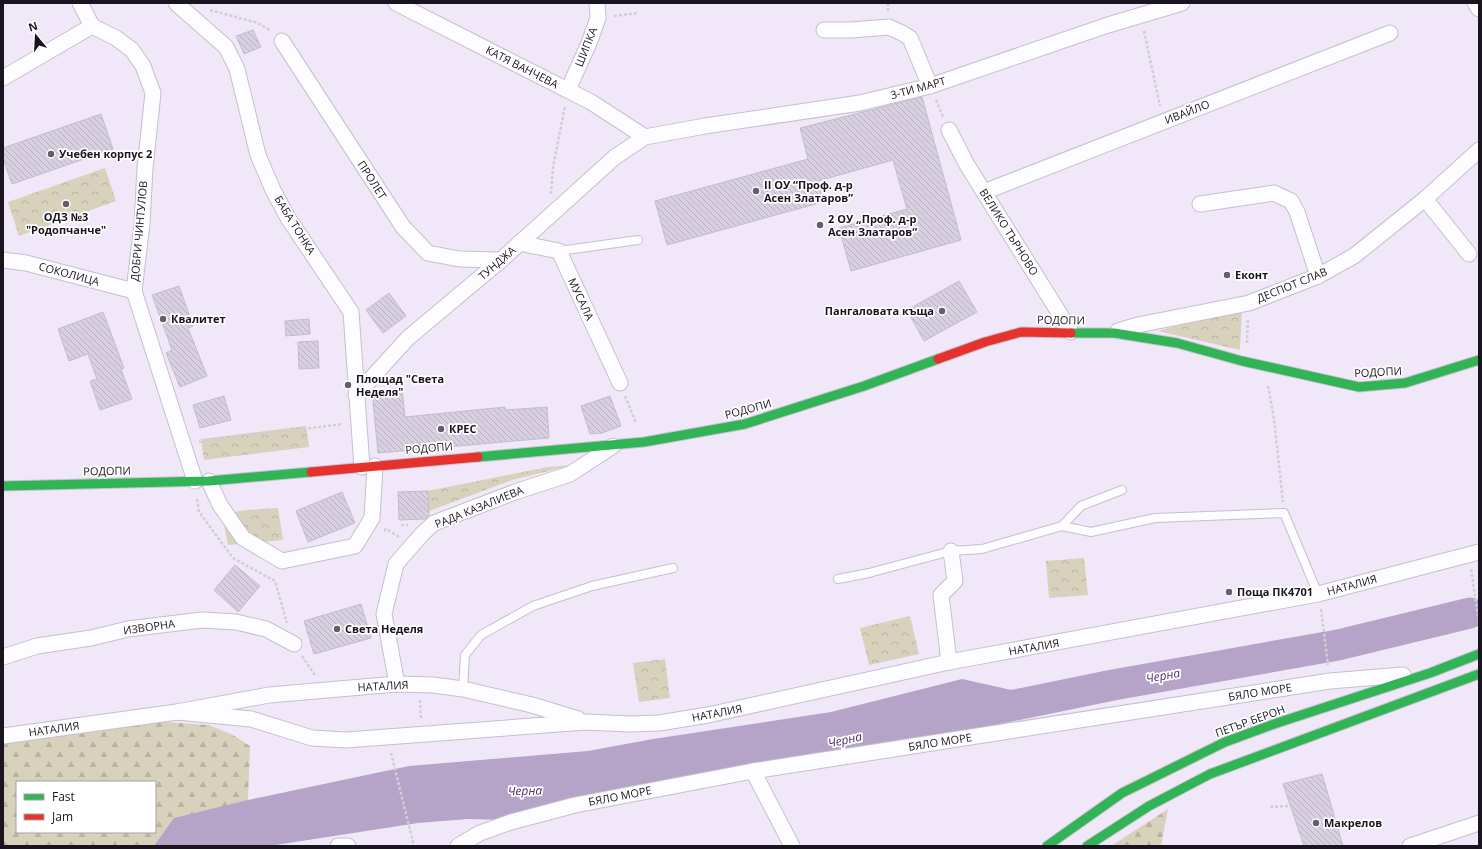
<svg xmlns="http://www.w3.org/2000/svg" width="1482" height="849" viewBox="0 0 1482 849" font-family="'Open Sans',sans-serif">
  <style>
    .forest { fill: url(#forest-firs); fill-rule: evenodd }
    .park { fill: url(#park-crowns) }
    .water { fill: #b5a4c8 }
    .lines { fill: none; stroke-linecap: round; stroke-linejoin: round }
    .river { stroke: #b5a4c8; stroke-width: 31 }
    .building { fill: url(#building-back-hatch); stroke: #c3bdca }
    .lane-casing { stroke: #c6bfcd; stroke-width: 10 }
    .street-casing { stroke: #c6bfcd; stroke-width: 17 }
    .fast-casing { stroke: #c6bfcd; stroke-width: 11 }
    .jam-casing { stroke: #c6bfcd; stroke-width: 11 }
    .path { stroke: #d1ced3; stroke-width: 2.5; stroke-dasharray: 3 2; stroke-linecap: butt }
    .lane { stroke: #fdfcfe; stroke-width: 8 }
    .street { stroke: #fdfcfe; stroke-width: 15 }
    .fast { stroke: #30b455; stroke-width: 9 }
    .jam { stroke: #e5322d; stroke-width: 9 }
    .poi-dot { fill: #645e6c; stroke: #fff; stroke-width: 1.5 }
    .labels { text-anchor: middle; stroke-width: 3.5; stroke-linejoin: round; paint-order: stroke }
    .street-label { font-size: 11px; fill: #191420; stroke: #fff }
    .poi-label { font-size: 11px; font-weight: bold; fill: #191420; stroke: #fff; text-anchor: start }
    .water-label { font-size: 12px; font-style: italic; fill: #4b2d66; stroke: #fff }
  </style>
  <defs>
    <pattern id="forest-firs" width="22" height="20" patternUnits="userSpaceOnUse"><rect width="22" height="20" fill="#d8d1bc"/><path d="M5 1l3.5 6h-7zM16 11l3.5 6h-7z" fill="#b9b3a1"/></pattern>
    <pattern id="park-crowns" width="20" height="18" patternUnits="userSpaceOnUse"><rect width="20" height="18" fill="#d8d1bc"/><path d="M2 6a3 3 0 1 1 6 0M12 15a3 3 0 1 1 6 0" fill="none" stroke="#b9b3a1"/></pattern>
    <pattern id="building-back-hatch" width="6" height="6" patternUnits="userSpaceOnUse"><rect width="6" height="6" fill="#d8d0e0"/><path d="M-1 5l2 2M0 0l6 6M5-1l2 2" fill="none" stroke="#b9b2c0"/></pattern>
  </defs>
  <rect width="100%" height="100%" fill="#f0e8f8"/>
  <g class="forest">
    <path d="M151,721L209,725L233,735L250,746L248,800L210,846H3V744ZM17,782H155V832H17Z"/>
    <polygon points="1168,809 1161,846 1111,846"/>
  </g>
  <g class="park">
    <polygon points="105,168 116,201 19,236 8,202"/>
    <polygon points="1242,309 1240,350 1158,331"/>
    <polygon points="306,426 309,447 204,460 201,439"/>
    <polygon points="573,465 512,480 429,511 428,491 548,467"/>
    <polygon points="278,508 283,540 228,545 222,514 247,510"/>
    <polygon points="1084,558 1088,595 1049,598 1046,561"/>
    <polygon points="910,616 919,654 869,665 860,628"/>
    <polygon points="665,659 670,698 639,702 633,663"/>
  </g>
  <polygon class="water" points="962,679 1016,691 934,717 620,769 584,796 509,820 468,819 418,823 269,846 154,846 174,818 248,800 409,766 588,751 653,739 831,712"/>
  <g class="lines">
    <polyline class="river" points="558,790 574,789 771,755 1113,685 1338,645 1470,613"/>
  </g>
  <g class="building">
    <polygon points="253,30 261,47 244,54 236,36"/>
    <polygon points="922,97 961,240 851,271 839,228 907,209 893,160 818,181 823,202 667,245 655,201 808,159 800,128"/>
    <polygon points="101,114 113,149 12,184 3,159 3,148"/>
    <polygon points="959,281 977,312 924,341 907,310"/>
    <polygon points="179,286 193,326 188,328 207,376 180,387 166,353 172,350 152,295"/>
    <polygon points="389,293 406,316 383,333 366,310"/>
    <polygon points="103,312 124,368 121,369 132,399 100,410 90,381 97,379 88,354 69,361 58,329"/>
    <polygon points="309,319 310,334 286,336 285,321"/>
    <polygon points="318,341 319,368 299,369 298,342"/>
    <polygon points="402,388 405,417 505,407 505,410 547,407 549,438 378,453 372,391"/>
    <polygon points="224,396 231,420 200,428 193,405"/>
    <polygon points="610,396 621,426 602,433 590,434 581,406"/>
    <polygon points="428,491 429,516 425,519 399,520 398,492"/>
    <polygon points="342,492 355,523 308,542 296,511"/>
    <polygon points="235,565 260,586 238,612 214,590"/>
    <polygon points="361,604 371,638 314,654 304,621"/>
    <polygon points="1322,774 1343,846 1304,846 1283,784"/>
  </g>
  <g class="lines">
    <defs>
      <g id="lane">
        <polyline points="559,251 638,240"/>
        <polyline points="1062,526 1091,532 1155,518 1284,513 1318,594"/>
        <polyline points="838,579 869,573 951,551 982,549 1062,526 1081,506 1122,490"/>
        <polyline points="463,689 465,655 481,635 533,606 592,586 673,568"/>
      </g>
      <g id="street">
        <polyline points="80,3 92,26 116,38 132,50 143,66 153,93 145,168 142,224 134,291 195,481"/>
        <polyline points="176,3 226,47 237,69 258,155 273,190 288,218 351,312 362,467"/>
        <polyline points="396,3 591,102 645,137"/>
        <polyline points="1475,3 1479,9"/>
        <polyline points="824,30 851,30 889,27 902,33 910,38 930,86"/>
        <polyline points="282,41 403,227 428,253 459,259 501,260"/>
        <polyline points="3,78 92,26"/>
        <polyline points="568,90 589,43 598,18 597,3"/>
        <polyline points="949,130 967,165 1071,332"/>
        <polyline points="984,192 1390,33"/>
        <polyline points="1425,199 1469,254"/>
        <polyline points="1200,204 1274,193 1291,201 1297,212 1318,276"/>
        <polyline points="519,243 559,251 620,383"/>
        <polyline points="3,260 26,263 134,291"/>
        <polyline points="1118,331 1138,325 1249,303 1318,276 1354,256 1425,199 1479,150"/>
        <polyline points="356,395 408,338 501,260 615,157 645,137 705,126 860,103 930,86 1108,25 1182,3"/>
        <polyline points="209,481 220,505 243,538 282,561 355,546 372,518 375,466"/>
        <polyline points="3,657 37,646 91,638 128,629 202,620 236,622 266,629 294,644"/>
        <polyline points="949,662 941,595 955,581 951,551"/>
        <polyline points="397,684 384,614 396,564 422,534 434,523 515,492 570,474 613,446"/>
        <polyline points="177,712 251,719 312,738 346,740 586,722 630,724 659,723 708,715 949,662 1318,594 1479,552"/>
        <polyline points="3,736 177,712 269,695 397,684 433,685 463,689 532,705 578,719"/>
        <polyline points="753,771 792,846"/>
        <polyline points="338,846 348,846"/>
        <polyline points="458,846 480,833 511,822 575,805 753,771 1330,681 1403,675"/>
        <polyline points="1410,846 1479,823"/>
      </g>
      <g id="fast">
        <polyline points="1071,333 1114,333 1177,343 1242,361 1359,387 1405,383 1479,360"/>
        <polyline points="478,457 644,442 745,424 864,386 938,359"/>
        <polyline points="3,486 209,481 311,472"/>
        <polyline points="1047,846 1122,793 1225,742 1277,723 1430,673 1479,654"/>
        <polyline points="1087,846 1149,806 1210,774 1479,674"/>
      </g>
      <g id="jam">
        <polyline points="938,359 985,342 1021,332 1071,333"/>
        <polyline points="311,472 478,457"/>
      </g>
    </defs>
    <use href="#lane" class="lane-casing"/>
    <use href="#street" class="street-casing"/>
    <use href="#fast" class="fast-casing"/>
    <use href="#jam" class="jam-casing"/>
    <g class="path">
      <polyline points="888,3 888,12"/>
      <polyline points="210,10 258,23 271,31"/>
      <polyline points="614,16 637,13"/>
      <polyline points="1144,31 1160,106"/>
      <polyline points="936,100 943,117"/>
      <polyline points="551,194 553,167 565,106"/>
      <polyline points="1247,343 1248,318"/>
      <polyline points="1268,386 1274,419 1283,502"/>
      <polyline points="625,396 636,423"/>
      <polyline points="199,442 343,424"/>
      <polyline points="197,499 199,512 233,558 275,581 287,623"/>
      <polyline points="401,525 408,525"/>
      <polyline points="384,531 386,529 399,537"/>
      <polyline points="1471,569 1479,622"/>
      <polyline points="1321,609 1328,665"/>
      <polyline points="302,656 315,675"/>
      <polyline points="420,700 421,719"/>
      <polyline points="391,753 414,846"/>
      <polyline points="1270,807 1290,806"/>
    </g>
    <use href="#lane" class="lane"/>
    <use href="#street" class="street"/>
    <use href="#fast" class="fast"/>
    <use href="#jam" class="jam"/>
  </g>
  <g class="poi-dot">
    <circle cx="51" cy="154" r="4"/>
    <circle cx="756" cy="191" r="4"/>
    <circle cx="66" cy="204" r="4"/>
    <circle cx="820" cy="225" r="4"/>
    <circle cx="1227" cy="275" r="4"/>
    <circle cx="942" cy="311" r="4"/>
    <circle cx="163" cy="319" r="4"/>
    <circle cx="348" cy="385" r="4"/>
    <circle cx="441" cy="429" r="4"/>
    <circle cx="1229" cy="592" r="4"/>
    <circle cx="337" cy="629" r="4"/>
    <circle cx="1316" cy="823" r="4"/>
  </g>
  <g class="labels">
    <g class="street-label">
      <text transform="translate(586 47) rotate(-68)" y="4">ШИПКА</text>
      <text transform="translate(522 67) rotate(27)" y="4">КАТЯ ВАНЧЕВА</text>
      <text transform="translate(918 88) rotate(-15)" y="4">3-ТИ МАРТ</text>
      <text transform="translate(1187 112) rotate(-21)" y="4">ИВАЙЛО</text>
      <text transform="translate(372 180) rotate(57)" y="4">ПРОЛЕТ</text>
      <text transform="translate(295 225) rotate(58)" y="4">БАБА ТОНКА</text>
      <text transform="translate(139 231) rotate(-85)" y="4">ДОБРИ ЧИНТУЛОВ</text>
      <text transform="translate(1009 232) rotate(58)" y="4">ВЕЛИКО ТЪРНОВО</text>
      <text transform="translate(497 263) rotate(-41)" y="4">ТУНДЖА</text>
      <text transform="translate(69 274) rotate(15)" y="4">СОКОЛИЦА</text>
      <text transform="translate(1292 285) rotate(-22)" y="4">ДЕСПОТ СЛАВ</text>
      <text transform="translate(581 299) rotate(65)" y="4">МУСАЛА</text>
      <text transform="translate(1061 320) rotate(1)" y="4">РОДОПИ</text>
      <text transform="translate(1378 372) rotate(-3)" y="4">РОДОПИ</text>
      <text transform="translate(748 409) rotate(-15)" y="4">РОДОПИ</text>
      <text transform="translate(429 448) rotate(-5)" y="4">РОДОПИ</text>
      <text transform="translate(107 471) rotate(-1)" y="4">РОДОПИ</text>
      <text transform="translate(479 507) rotate(-22)" y="4">РАДА КАЗАЛИЕВА</text>
      <text transform="translate(1352 585) rotate(-15)" y="4">НАТАЛИЯ</text>
      <text transform="translate(149 627) rotate(-8)" y="4">ИЗВОРНА</text>
      <text transform="translate(1034 647) rotate(-10)" y="4">НАТАЛИЯ</text>
      <text transform="translate(383 686) rotate(-3)" y="4">НАТАЛИЯ</text>
      <text transform="translate(1260 692) rotate(-9)" y="4">БЯЛО МОРЕ</text>
      <text transform="translate(717 713) rotate(-11)" y="4">НАТАЛИЯ</text>
      <text transform="translate(1250 721) rotate(-20)" y="4">ПЕТЪР БЕРОН</text>
      <text transform="translate(54 729) rotate(-8)" y="4">НАТАЛИЯ</text>
      <text transform="translate(940 742) rotate(-9)" y="4">БЯЛО МОРЕ</text>
      <text transform="translate(620 796) rotate(-11)" y="4">БЯЛО МОРЕ</text>
    </g>
    <g class="poi-label">
      <text x="59" y="158">Учебен корпус 2</text>
      <text x="764" y="189">II ОУ “Проф. д-р<tspan x="764" dy="13">Асен Златаров”</tspan></text>
      <text x="66" y="221" text-anchor="middle">ОДЗ №3<tspan x="66" dy="13">"Родопчанче"</tspan></text>
      <text x="828" y="223">2 ОУ „Проф. д-р<tspan x="828" dy="13">Асен Златаров“</tspan></text>
      <text x="1235" y="279">Еконт</text>
      <text x="934" y="315" text-anchor="end">Пангаловата къща</text>
      <text x="171" y="323">Квалитет</text>
      <text x="356" y="383">Площад "Света<tspan x="356" dy="13">Неделя"</tspan></text>
      <text x="449" y="433">КРЕС</text>
      <text x="1237" y="596">Поща ПК4701</text>
      <text x="345" y="633">Света Неделя</text>
      <text x="1324" y="827">Макрелов</text>
    </g>
    <g class="water-label">
      <text transform="translate(1163 676) rotate(-10)" y="4">Черна</text>
      <text transform="translate(845 740) rotate(-12)" y="4">Черна</text>
      <text transform="translate(525 791) rotate(-2)" y="4">Черна</text>
    </g>
  </g>
  <rect width="1482" height="849" fill="none" stroke="#191420" stroke-width="8"/>
  <rect x="16" y="781" width="140" height="52" fill="#ffffff" stroke="#a3a1a6"/>
  <rect x="24" y="794" width="20" height="6" fill="#30b455" stroke="#a3a1a6"/>
  <text x="52" y="801" font-size="12" fill="#191420">Fast</text>
  <rect x="24" y="814" width="20" height="6" fill="#e5322d" stroke="#a3a1a6"/>
  <text x="52" y="821" font-size="12" fill="#191420">Jam</text>
  <g transform="translate(36 36) rotate(342)" stroke="#ffffff" stroke-width="3" paint-order="stroke">
  <path d="M0-3L7 15L0 10L-7 15Z" fill="#191420"/>
  <text y="-6" font-size="11" font-weight="bold" text-anchor="middle" fill="#191420">N</text>
  </g>
</svg>
